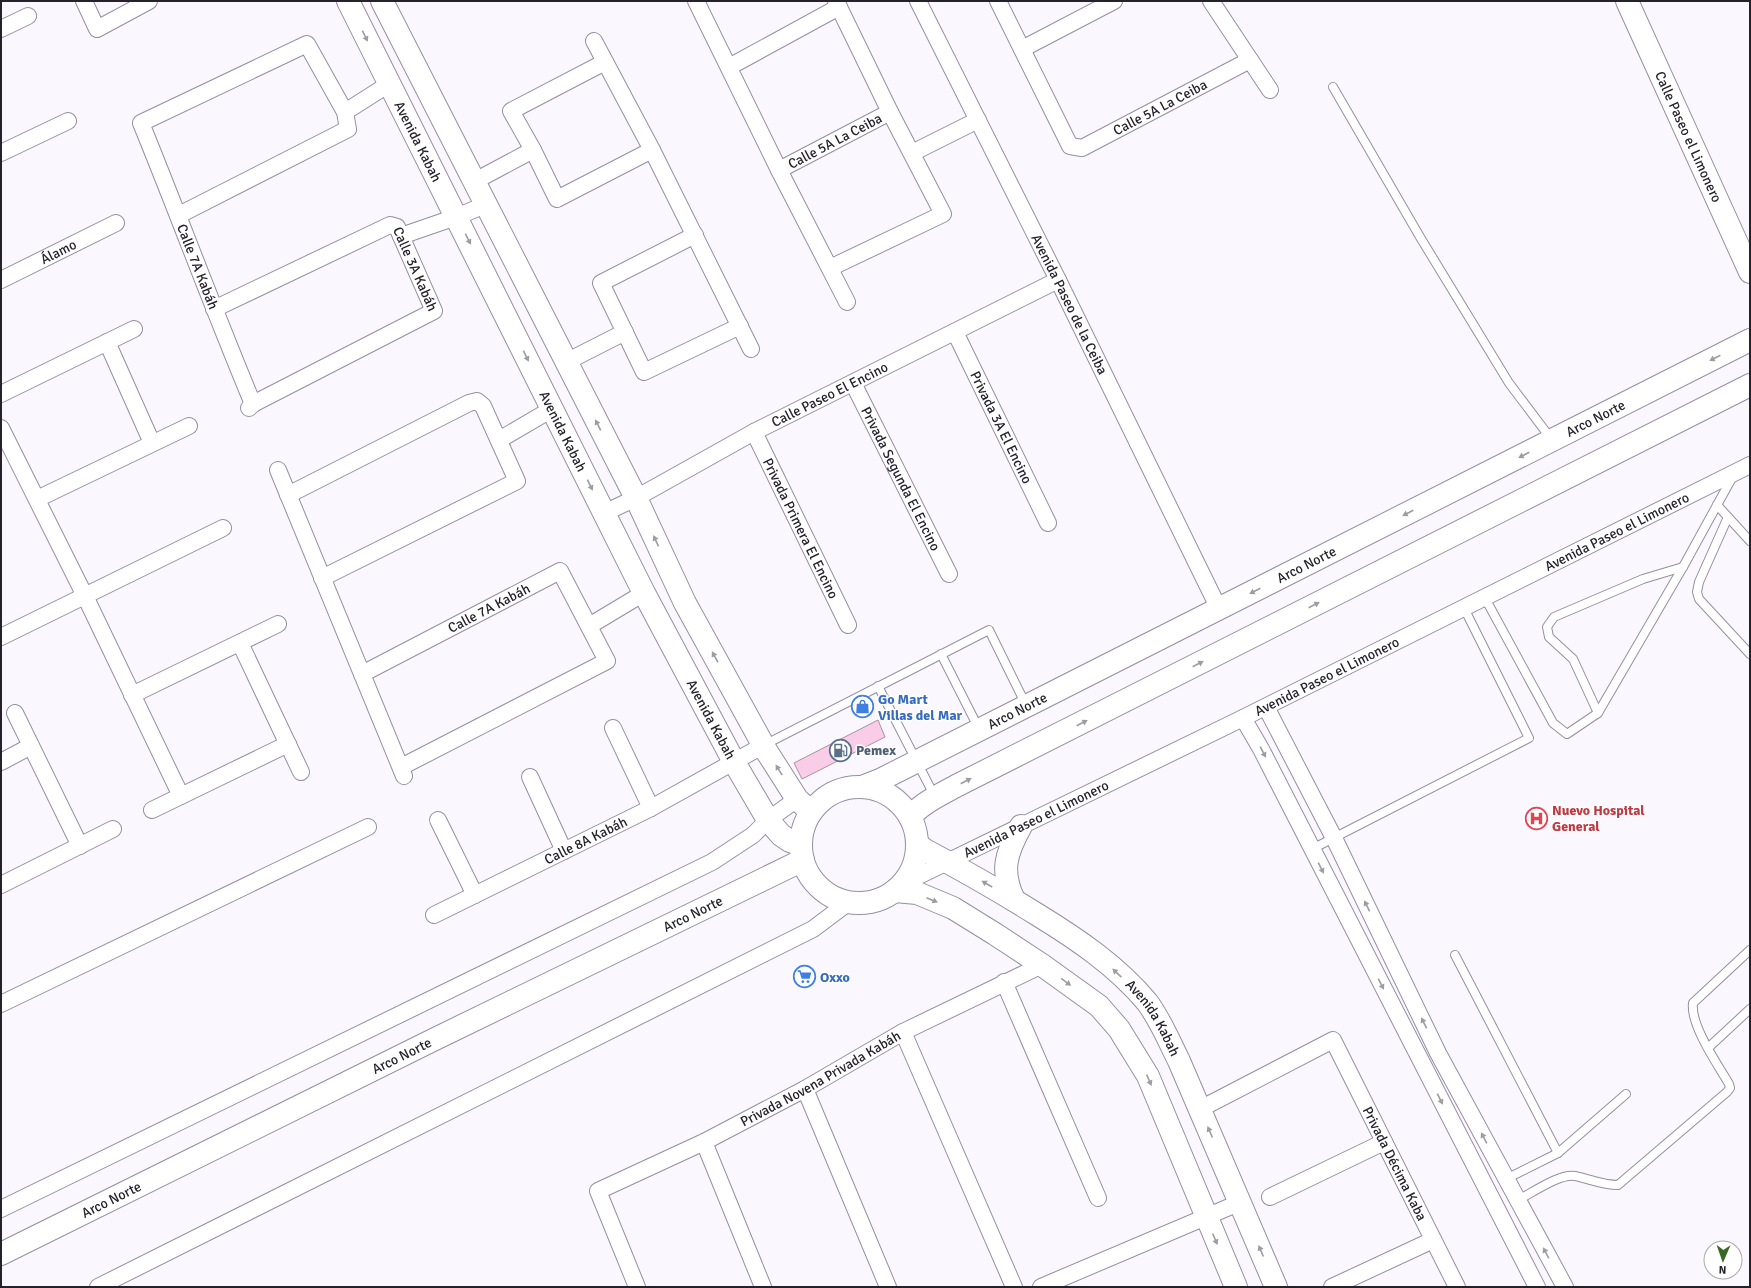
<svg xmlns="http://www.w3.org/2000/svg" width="1751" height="1288" viewBox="0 0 1751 1288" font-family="Signika,sans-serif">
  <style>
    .building { fill: #f9cde7; stroke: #ab91a0 }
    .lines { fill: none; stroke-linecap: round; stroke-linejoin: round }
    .lane-casing { stroke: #968da6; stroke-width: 10 }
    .street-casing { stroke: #968da6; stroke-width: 18 }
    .secondary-casing { stroke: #968da6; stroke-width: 24 }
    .primary-casing { stroke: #968da6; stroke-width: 24 }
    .lane { stroke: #fff; stroke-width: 8 }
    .street { stroke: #fff; stroke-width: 16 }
    .secondary { stroke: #fff; stroke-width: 22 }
    .primary { stroke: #fff; stroke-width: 22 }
    .oneway { fill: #9d9ca0 }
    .labels { text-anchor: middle; stroke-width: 3; stroke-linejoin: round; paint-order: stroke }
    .street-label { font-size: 14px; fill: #26222c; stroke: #fff }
    .shop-label { font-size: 14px; font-weight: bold; fill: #366cbe; stroke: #fff; text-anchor: start }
    .service-label { font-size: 14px; font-weight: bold; fill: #4e5e75; stroke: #fff; text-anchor: start }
    .health-label { font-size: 14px; font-weight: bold; fill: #be3a42; stroke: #fff; text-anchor: start }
  </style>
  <rect width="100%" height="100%" fill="#faf8fe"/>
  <polygon class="building" points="878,720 885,737 802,779 794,763"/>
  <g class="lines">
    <defs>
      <g id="lane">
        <polyline points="1333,87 1420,237 1509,383 1552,440"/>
        <polyline points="1717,505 1750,541"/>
        <polyline points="1728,517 1699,582 1697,592 1699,599 1750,654"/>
        <polyline points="1485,598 1553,723 1567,734 1598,713 1683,567 1733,476"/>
        <polyline points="941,654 979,729"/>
        <polyline points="878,686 935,797"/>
        <polyline points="1598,713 1573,659 1549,637 1547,627 1554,617 1643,579 1683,567"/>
        <polyline points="764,745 989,630 1026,705"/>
        <polyline points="1312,849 1529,738 1464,608"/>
        <polyline points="1455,955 1558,1153"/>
        <polyline points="1708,1048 1750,1009"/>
        <polyline points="1506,1179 1558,1153 1626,1094"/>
        <path d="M1518,1200C1532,1193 1560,1173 1575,1176C1590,1179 1602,1185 1618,1185L1727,1092L1730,1088L1729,1084C1718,1065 1690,1025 1693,1003L1750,950"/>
      </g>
      <g id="street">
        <polyline points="84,1 97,29 149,1"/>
        <polyline points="696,1 779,170 847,302"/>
        <path id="s1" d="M918,1L1058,280L1219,609"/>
        <path id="s2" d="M998,1L1070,146L1082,148L1250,60"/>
        <polyline points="1211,1 1270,90"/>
        <polyline points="1,29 28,16"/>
        <polyline points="594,41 652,150 751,349"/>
        <polyline points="1022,49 1114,1"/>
        <polyline points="605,62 511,111 533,150 557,199 652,150"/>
        <polyline points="729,67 839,7"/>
        <polyline points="345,112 389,84"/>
        <polyline points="1,153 68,121"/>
        <polyline points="912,153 978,120"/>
        <path id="s3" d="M779,170L890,112"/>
        <polyline points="475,181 533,150"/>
        <path id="s4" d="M179,215L348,129L345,112L307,44L141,123C179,216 214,311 253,404L249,408"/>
        <polyline points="695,235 601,283 644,372 740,326"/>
        <polyline points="401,236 456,217 485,205"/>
        <polyline points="830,268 943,214 890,112 836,1"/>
        <path id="s5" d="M1,280L116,223"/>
        <path id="s6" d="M214,309L390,225L397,227L434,311L253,404"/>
        <path id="s7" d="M955,332L1048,523"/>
        <polyline points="107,342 152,443"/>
        <polyline points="566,362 625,332"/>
        <path id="s8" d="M853,383L949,574"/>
        <polyline points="1,394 134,329"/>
        <polyline points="1,428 85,596 181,796"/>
        <path id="s9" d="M754,432L848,625"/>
        <polyline points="499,440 552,409"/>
        <polyline points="278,470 404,776"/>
        <polyline points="288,495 469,403 477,401 483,406 517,481 322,578"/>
        <polyline points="37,499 189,426"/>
        <path id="s10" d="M604,513L636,498L754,432L1058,280"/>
        <polyline points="589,626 644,593"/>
        <polyline points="1,637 223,528"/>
        <polyline points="240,643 301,772"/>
        <path id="s11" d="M362,674L560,571L607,661L401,767"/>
        <polyline points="132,695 278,624"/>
        <polyline points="1266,707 1334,838 1438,1053 1565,1287"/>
        <polyline points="15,713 80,846"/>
        <polyline points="1243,718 1261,749 1537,1287"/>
        <polyline points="613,728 651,808"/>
        <polyline points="1,762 31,746"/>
        <polyline points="530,777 564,851"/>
        <polyline points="152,810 288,744"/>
        <polyline points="438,820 475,895"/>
        <path id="s12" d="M902,884L1243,718L1750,465"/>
        <polyline points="1,885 113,829"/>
        <path id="s13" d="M434,915L651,808L764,745"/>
        <polyline points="1004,982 1098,1198"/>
        <polyline points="1,1004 368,827"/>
        <polyline points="903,1032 1014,1287"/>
        <polyline points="805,1089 888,1287"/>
        <path id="s14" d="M1200,1109L1333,1040L1457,1287"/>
        <polyline points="704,1142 763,1287"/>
        <polyline points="1270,1197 1384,1142"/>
        <polyline points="1,1209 712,862 753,835 768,820 797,799"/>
        <polyline points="98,1287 813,929 849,902"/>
        <path id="s15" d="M637,1287L598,1191L704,1142L805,1089L903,1032L1042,965"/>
        <polyline points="1041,1287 1241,1202"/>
        <polyline points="1332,1287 1433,1240"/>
      </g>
      <g id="secondary">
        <path id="s16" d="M1627,1L1750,272"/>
        <path id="s17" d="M917,844L925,850C963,870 1001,892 1038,915C1077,939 1117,966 1147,1002C1160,1019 1169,1041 1179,1061L1276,1287"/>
        <polyline points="895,891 917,893 953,908 995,934 1042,965 1099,1006 1119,1029 1148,1076 1236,1287"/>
      </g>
      <g id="primary">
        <path id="s18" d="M348,1L644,593L734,762L768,820L781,835L790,841L801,845"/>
        <polyline points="382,1 636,498 685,603 767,752 797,799 811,812"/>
        <path id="s19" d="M862,787L880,780L1750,340"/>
        <circle cx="859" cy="845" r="58"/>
        <path d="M910,817C922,803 940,795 956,786L1750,385"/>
        <path d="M1014,900C1000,871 1006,853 1021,826"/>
        <path id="s20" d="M1,1254L433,1040L803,860"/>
      </g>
    </defs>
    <use href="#lane" class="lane-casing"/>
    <use href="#street" class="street-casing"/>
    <use href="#secondary" class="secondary-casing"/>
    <use href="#primary" class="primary-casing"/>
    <use href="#lane" class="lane"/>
    <use href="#street" class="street"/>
    <use href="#secondary" class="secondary"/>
    <use href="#primary" class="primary"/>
  </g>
  <defs><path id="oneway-solid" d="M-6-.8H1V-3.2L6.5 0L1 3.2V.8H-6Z"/></defs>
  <g class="oneway">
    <use href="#oneway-solid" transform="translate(365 36) rotate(64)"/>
    <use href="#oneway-solid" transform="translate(468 239) rotate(64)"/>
    <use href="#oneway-solid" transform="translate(526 356) rotate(64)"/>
    <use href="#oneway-solid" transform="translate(1715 358) rotate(153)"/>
    <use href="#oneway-solid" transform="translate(598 425) rotate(-117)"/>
    <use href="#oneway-solid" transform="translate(1524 455) rotate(153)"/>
    <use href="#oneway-solid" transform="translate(590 485) rotate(64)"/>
    <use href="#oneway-solid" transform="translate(1408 513) rotate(153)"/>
    <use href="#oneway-solid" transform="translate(656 541) rotate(-115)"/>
    <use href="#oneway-solid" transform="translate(1255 591) rotate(153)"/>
    <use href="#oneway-solid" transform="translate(1314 605) rotate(-27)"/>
    <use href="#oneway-solid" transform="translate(715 657) rotate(-119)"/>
    <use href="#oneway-solid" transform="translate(1198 664) rotate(-27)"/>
    <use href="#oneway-solid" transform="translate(1082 723) rotate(-27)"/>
    <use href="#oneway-solid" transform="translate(1263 752) rotate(62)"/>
    <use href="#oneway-solid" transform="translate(779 770) rotate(-122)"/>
    <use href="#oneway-solid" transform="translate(966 781) rotate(-27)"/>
    <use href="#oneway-solid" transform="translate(1321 868) rotate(63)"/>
    <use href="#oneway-solid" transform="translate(987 884) rotate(-150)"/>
    <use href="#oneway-solid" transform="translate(932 900) rotate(23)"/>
    <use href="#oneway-solid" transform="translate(1367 906) rotate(-116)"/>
    <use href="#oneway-solid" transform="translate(1117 973) rotate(-137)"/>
    <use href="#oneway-solid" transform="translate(1066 982) rotate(36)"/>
    <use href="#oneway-solid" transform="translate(1381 984) rotate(63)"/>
    <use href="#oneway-solid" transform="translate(1424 1023) rotate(-116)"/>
    <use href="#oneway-solid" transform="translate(1149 1080) rotate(66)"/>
    <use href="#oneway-solid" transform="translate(1440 1099) rotate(63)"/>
    <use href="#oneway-solid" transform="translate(1210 1132) rotate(-114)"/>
    <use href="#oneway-solid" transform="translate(1484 1138) rotate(-118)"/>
    <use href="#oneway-solid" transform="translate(1215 1239) rotate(67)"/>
    <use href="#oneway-solid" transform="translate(1261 1251) rotate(-113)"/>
    <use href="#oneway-solid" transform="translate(1546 1253) rotate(-118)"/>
  </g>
  <defs>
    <symbol id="shop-ring" viewBox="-11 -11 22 22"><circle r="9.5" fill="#fff" stroke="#3f7fe0" stroke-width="1.5"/><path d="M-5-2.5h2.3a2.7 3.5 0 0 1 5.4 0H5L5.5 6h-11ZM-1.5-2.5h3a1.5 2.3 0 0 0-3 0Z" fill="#3f7fe0"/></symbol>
    <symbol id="fuel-ring" viewBox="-11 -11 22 22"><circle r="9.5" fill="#fff" stroke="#5c6f8a" stroke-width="1.5"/><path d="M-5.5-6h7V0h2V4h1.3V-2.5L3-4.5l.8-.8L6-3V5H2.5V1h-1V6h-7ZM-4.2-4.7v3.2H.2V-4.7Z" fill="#5c6f8a"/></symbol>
    <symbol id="hospital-ring" viewBox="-11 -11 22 22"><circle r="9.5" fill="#fff" stroke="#e0444e" stroke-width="1.5"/><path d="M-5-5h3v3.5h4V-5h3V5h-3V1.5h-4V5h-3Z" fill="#e0444e"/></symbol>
    <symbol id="supermarket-ring" viewBox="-11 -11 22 22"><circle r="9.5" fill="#fff" stroke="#3f7fe0" stroke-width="1.5"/><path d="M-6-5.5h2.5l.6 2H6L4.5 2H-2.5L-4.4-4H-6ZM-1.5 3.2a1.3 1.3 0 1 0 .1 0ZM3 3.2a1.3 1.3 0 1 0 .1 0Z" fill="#3f7fe0"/></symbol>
  </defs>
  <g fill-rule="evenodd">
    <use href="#shop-ring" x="850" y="694" width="25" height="25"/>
    <use href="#fuel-ring" x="828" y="738" width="25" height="25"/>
    <use href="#hospital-ring" x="1524" y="806" width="25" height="25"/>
    <use href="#supermarket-ring" x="792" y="964" width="25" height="25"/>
  </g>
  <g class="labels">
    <g class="street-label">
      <text dy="5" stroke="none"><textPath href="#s2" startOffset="262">Calle 5A La Ceiba</textPath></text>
      <text dy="5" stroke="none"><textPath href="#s16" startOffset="149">Calle Paseo el Limonero</textPath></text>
      <text dy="5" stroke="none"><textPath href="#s3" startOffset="63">Calle 5A La Ceiba</textPath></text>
      <text dy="5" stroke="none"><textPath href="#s18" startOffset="157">Avenida Kabah</textPath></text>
      <text dy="5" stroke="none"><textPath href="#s5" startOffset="64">Álamo</textPath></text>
      <text dy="5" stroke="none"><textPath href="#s4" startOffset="623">Calle 7A Kabáh</textPath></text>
      <text dy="5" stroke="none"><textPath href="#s6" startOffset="248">Calle 3A Kabáh</textPath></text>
      <text dy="5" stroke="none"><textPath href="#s1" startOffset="339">Avenida Paseo de la Ceiba</textPath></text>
      <text dy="5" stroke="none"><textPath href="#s10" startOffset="255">Calle Paseo El Encino</textPath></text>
      <text dy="5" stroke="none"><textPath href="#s19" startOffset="821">Arco Norte</textPath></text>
      <text dy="5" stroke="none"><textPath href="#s7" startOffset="106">Privada 3A El Encino</textPath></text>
      <text dy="5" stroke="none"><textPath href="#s18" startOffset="481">Avenida Kabah</textPath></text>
      <text dy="5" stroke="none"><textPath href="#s8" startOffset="107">Privada Segunda El Encino</textPath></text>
      <text dy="5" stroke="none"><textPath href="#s9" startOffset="107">Privada Primera El Encino</textPath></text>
      <text dy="5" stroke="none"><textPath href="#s12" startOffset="797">Avenida Paseo el Limonero</textPath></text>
      <text dy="5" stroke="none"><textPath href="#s19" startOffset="497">Arco Norte</textPath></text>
      <text dy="5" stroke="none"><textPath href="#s11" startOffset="143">Calle 7A Kabáh</textPath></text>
      <text dy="5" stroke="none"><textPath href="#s12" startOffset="473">Avenida Paseo el Limonero</textPath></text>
      <text dy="5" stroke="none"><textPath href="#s19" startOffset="173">Arco Norte</textPath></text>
      <text dy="5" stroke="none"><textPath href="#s18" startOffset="805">Avenida Kabah</textPath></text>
      <text dy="5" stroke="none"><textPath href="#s12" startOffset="149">Avenida Paseo el Limonero</textPath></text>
      <text dy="5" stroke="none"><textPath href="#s13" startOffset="169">Calle 8A Kabáh</textPath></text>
      <text dy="5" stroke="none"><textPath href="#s20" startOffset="771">Arco Norte</textPath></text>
      <text dy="5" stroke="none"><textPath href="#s17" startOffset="297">Avenida Kabah</textPath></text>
      <text dy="5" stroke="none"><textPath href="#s20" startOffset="447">Arco Norte</textPath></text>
      <text dy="5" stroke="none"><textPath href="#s15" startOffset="353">Privada Novena Privada Kabáh</textPath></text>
      <text dy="5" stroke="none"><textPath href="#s14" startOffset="288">Privada Décima Kaba</textPath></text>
      <text dy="5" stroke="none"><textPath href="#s20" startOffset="123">Arco Norte</textPath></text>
    </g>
    <g class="shop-label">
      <text x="878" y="704">Go Mart<tspan x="878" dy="16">Villas del Mar</tspan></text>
      <text x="820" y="982">Oxxo</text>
    </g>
    <g class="service-label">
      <text x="856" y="755">Pemex</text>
    </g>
    <g class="health-label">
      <text x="1552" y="815">Nuevo Hospital<tspan x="1552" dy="16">General</tspan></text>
    </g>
  </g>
  <rect width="1751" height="1288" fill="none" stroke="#26222c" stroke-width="4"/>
  <g transform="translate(1723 1260) rotate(182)"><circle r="19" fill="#ffffff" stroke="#a8a7ab"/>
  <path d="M0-3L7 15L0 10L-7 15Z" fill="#3b6724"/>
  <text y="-6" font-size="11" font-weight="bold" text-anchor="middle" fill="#26222c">N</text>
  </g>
</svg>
